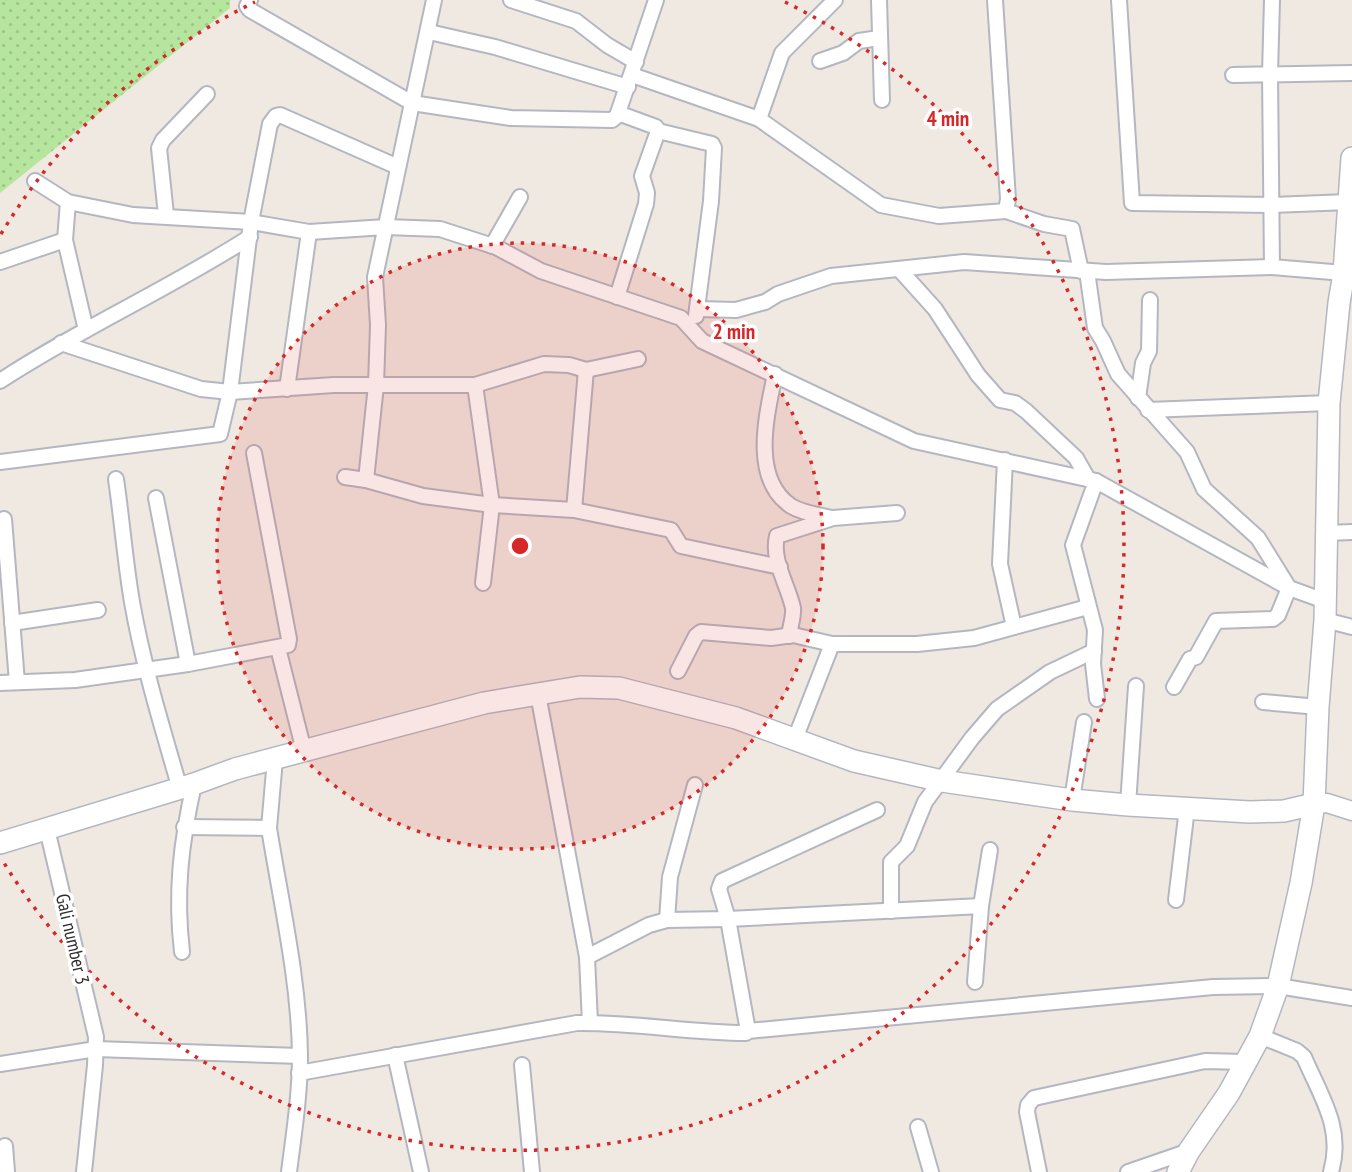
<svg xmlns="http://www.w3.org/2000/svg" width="1352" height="1172" viewBox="0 0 1352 1172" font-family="'PT Sans Narrow',sans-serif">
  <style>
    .park { fill: url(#park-dots) }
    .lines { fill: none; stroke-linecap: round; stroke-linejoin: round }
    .minor-casing { stroke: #b4b7c1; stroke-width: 18 }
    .tertiary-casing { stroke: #b4b7c1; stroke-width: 21 }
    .secondary-casing { stroke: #b4b7c1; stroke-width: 24 }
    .minor { stroke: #fff; stroke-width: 14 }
    .tertiary { stroke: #fff; stroke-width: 18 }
    .secondary { stroke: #fff; stroke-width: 21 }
    .ring { fill: none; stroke: #d62828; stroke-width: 3.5; stroke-dasharray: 3.5 7 }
    .labels { text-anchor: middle; stroke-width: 7; stroke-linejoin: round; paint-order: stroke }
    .street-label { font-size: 19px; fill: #2e2e2e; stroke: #fff }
    .centre { fill: #d62828; stroke: #fff; stroke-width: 3.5 }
    .ring-label { font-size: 21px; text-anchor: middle; font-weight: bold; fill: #d62828; stroke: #fff; stroke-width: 7; stroke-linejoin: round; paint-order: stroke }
  </style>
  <defs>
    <pattern id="park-dots" width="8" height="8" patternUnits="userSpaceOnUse" patternTransform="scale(1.75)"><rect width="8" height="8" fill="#b6e59e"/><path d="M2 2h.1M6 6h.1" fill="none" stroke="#9dc588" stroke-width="1.8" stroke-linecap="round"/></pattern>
  </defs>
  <rect width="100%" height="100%" fill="#efe9e1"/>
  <polygon class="park" points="0,0 230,0 230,8 0,193"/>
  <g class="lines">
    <defs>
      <g id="minor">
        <polyline points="250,0 247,6 250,10 412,103 511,118 612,120 617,116 656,0"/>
        <polyline points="511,0 576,21 607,45 636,62"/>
        <polyline points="835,0 782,53 759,119 881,205 939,216 1006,211 1008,199 995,0"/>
        <polyline points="879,0 882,100"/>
        <polyline points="1119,0 1132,203 1272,205 1349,202"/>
        <polyline points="1272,0 1270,74 1272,267"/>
        <polyline points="429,32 495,47 628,87"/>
        <polyline points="820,61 843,53 859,41 879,38"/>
        <polyline points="632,75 759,119"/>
        <polyline points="1233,75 1352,73"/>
        <polyline points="658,131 712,144 714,148 711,201 696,316"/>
        <polyline points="35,181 68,202 133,215 251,222 309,232 386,227 440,229 496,247 541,271 681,318 702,341 914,441 1096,481 1289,588 1325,601"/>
        <polyline points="68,202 65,240 86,330"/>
        <polyline points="1006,211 1044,224 1072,229 1081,271"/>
        <polyline points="166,215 159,148 163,140 207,94"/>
        <polyline points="492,246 520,197"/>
        <polyline points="0,262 65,240"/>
        <polyline points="899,269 935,309 978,375 1000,400 1015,403 1026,411 1076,458 1088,479"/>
        <polyline points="1087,271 1095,328 1103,341 1118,374 1187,452 1204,489 1258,538 1289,588 1278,615 1273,619 1216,621 1196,657 1190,659 1174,687"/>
        <polyline points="617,297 646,204 647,193 642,176 658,131 656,127 618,113"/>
        <polyline points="697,309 736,310 765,302 778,294 831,276 964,262 1106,272 1272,267 1344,273"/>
        <polyline points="61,343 201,389 230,392 334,385 475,385 544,364 569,365 586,370 638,359"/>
        <path d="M775,374C767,414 750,478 791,506C802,513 819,515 832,518"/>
        <path d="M0,381C81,328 169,289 250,237"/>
        <polyline points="475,385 492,505 483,583"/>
        <polyline points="287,389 309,232"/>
        <polyline points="1138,398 1143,363 1149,351 1150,300"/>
        <polyline points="1148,410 1329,403"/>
        <polyline points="1005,460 1000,564 1014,627"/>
        <polyline points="0,462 220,434 230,392 251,222 270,124 276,116 280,115 398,167"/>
        <polyline points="345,477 366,480 423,496 492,505 574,510 671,530 681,546 780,567"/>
        <path d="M116,479C122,520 125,561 132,602C143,665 162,727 180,789"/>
        <polyline points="366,480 376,385 378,325 375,277 434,0"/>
        <polyline points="1096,481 1073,545 1095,630 1093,664 1097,699"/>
        <polyline points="156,498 188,664"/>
        <polyline points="574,510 586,370"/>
        <polyline points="4,519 17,682"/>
        <polyline points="1327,533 1352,532"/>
        <polyline points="1325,620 1352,627"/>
        <polyline points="12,623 98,610"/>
        <path d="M789,636C790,627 794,616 793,608C788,585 771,560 777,536L833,518L897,513"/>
        <polyline points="278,648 304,751"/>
        <polyline points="678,671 696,636 701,632 771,638 793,635 832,644 917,644 974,638 1084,608 1088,604"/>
        <polyline points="0,683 75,680 188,664 288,645 289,639 254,453"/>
        <polyline points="538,694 587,957 590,1023"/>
        <polyline points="1263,702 1318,707"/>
        <polyline points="795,739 832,644"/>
        <polyline points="1072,800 1084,722"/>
        <polyline points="1128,805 1136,686"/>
        <polyline points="184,827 269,828 275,759"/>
        <path d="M269,828C281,903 299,979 300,1055C300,1094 294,1133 289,1172"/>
        <polyline points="47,829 96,1037 95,1065 84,1172"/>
        <polyline points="1176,900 1187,808"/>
        <polyline points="981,906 990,850"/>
        <polyline points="891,911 891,862 907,846 925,802 972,738 997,709 1050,672 1094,651"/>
        <polyline points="667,920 670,877 695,785"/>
        <path d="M182,952C175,892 181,843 194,784"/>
        <polyline points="587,957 649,925 667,920 728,919 719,889 722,881 877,810"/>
        <polyline points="748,1031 1213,987 1278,986 1352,998"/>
        <path d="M1260,1036L1297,1051L1304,1057C1320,1095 1344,1128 1331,1172"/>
        <polyline points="395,1055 421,1172"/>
        <polyline points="0,1064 96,1049 300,1056"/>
        <polyline points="522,1065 532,1172"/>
        <path d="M299,1073L577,1023C633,1022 690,1033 746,1033L748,1031L728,919L981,906L975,982"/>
        <polyline points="918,1127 931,1172"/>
        <polyline points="5,1146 7,1172"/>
        <polyline points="1039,1172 1027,1112 1028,1105 1034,1098 1205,1061 1246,1062"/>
        <polyline points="1128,1172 1189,1151"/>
      </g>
      <polyline id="tertiary" points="1314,804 1327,803 1352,811"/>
      <g id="secondary">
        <polyline points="0,843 194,784 235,769 484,703 580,687 619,688 736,718 854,761 942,781 1072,800 1128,805 1250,812 1284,811 1314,804"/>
        <polyline points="1178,1172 1189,1151 1229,1093 1260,1036 1278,986 1301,883 1314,804 1318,707 1325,620 1329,403 1339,303 1344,273 1352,158"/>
      </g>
    </defs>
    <use href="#minor" class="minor-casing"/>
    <use href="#tertiary" class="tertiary-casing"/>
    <use href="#secondary" class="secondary-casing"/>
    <use href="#minor" class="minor"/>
    <use href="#tertiary" class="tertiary"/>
    <use href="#secondary" class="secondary"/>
  </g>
  <circle cx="520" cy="546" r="303" fill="#d62828" fill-opacity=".12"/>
  <g class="ring">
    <circle cx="520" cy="546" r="303"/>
    <path d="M1 234A605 605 0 0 1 255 2M785 2A605 605 0 1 1 1 858"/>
  </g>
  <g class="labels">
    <g class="street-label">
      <text transform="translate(73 939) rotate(77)" y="7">Gali number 3</text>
    </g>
  </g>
  <circle cx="520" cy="546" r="10" class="centre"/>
  <g class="ring-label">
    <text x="948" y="126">4 min</text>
    <text x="734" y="339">2 min</text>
  </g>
</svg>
